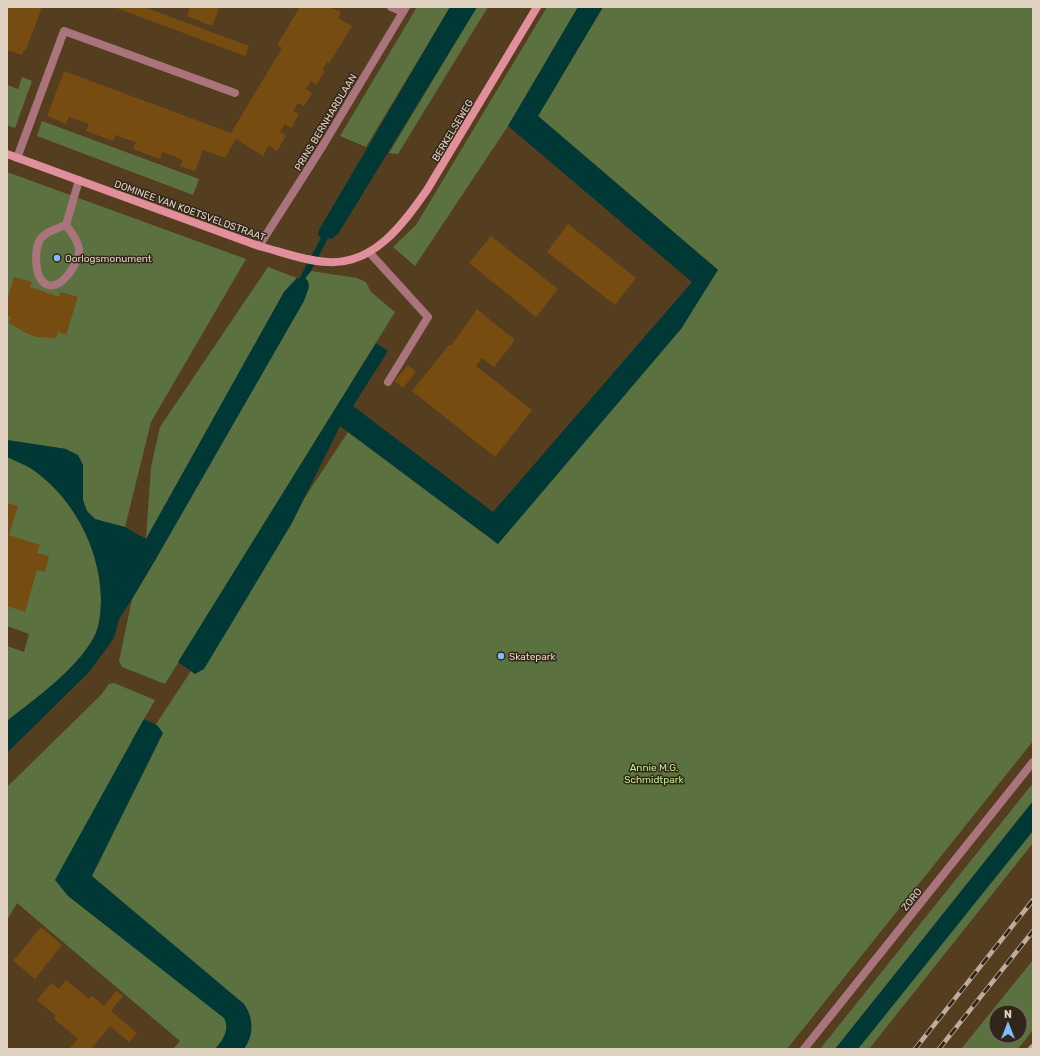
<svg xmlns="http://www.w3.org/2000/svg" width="1040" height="1056" viewBox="0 0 1040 1056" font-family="Rubik,sans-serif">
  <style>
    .green { fill: #5b7240; fill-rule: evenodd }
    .water { fill: #003836 }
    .building { fill: #764c11 }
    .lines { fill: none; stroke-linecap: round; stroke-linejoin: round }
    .lane { stroke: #a9747c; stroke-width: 8 }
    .street { stroke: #a9747c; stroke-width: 8 }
    .secondary { stroke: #e28f9c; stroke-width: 8 }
    .rail-casing { stroke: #bead9a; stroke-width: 4.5 }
    .rail { stroke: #32261a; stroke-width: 3; stroke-dasharray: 9; stroke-linecap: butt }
    .poi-dot { fill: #80bdfa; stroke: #32261a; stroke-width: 1.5 }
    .labels { text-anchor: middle; stroke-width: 3; stroke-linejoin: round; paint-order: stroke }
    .street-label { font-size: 10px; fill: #e0d1c1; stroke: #32261a }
    .poi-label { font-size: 10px; fill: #e0d1c1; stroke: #32261a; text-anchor: start }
    .park-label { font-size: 10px; fill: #bde690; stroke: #32261a }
  </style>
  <rect width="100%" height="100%" fill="#553d20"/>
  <g class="green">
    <polygon points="417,7 450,7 366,147 340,136"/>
    <polygon points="477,7 488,7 398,154 389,153"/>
    <polygon points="547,7 578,7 508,126 415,266 393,247 416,225"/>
    <polygon points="603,7 1033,7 1033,741 787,1049 173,1049 180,1041 17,903 7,920 7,787 101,695 109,684 114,683 155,700 132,740 141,747 348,432 498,544 718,270 538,116"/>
    <polygon points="22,77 32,81 15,128 7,125 7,85 18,89"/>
    <polygon points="42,121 199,179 193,195 37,136"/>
    <path d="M7,172L246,259L151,422L125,527C116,524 102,524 94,519C78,509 83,481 83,465L66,449L7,440Z"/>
    <polygon points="268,267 297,278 284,292 146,539 151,467 160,427"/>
    <polygon points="311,271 357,278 366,282 371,292 395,312 165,684 122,667 119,661 132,599 157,557 305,279"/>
    <path d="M7,457C15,461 24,464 32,469C73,497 100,549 101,598C101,610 100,626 94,637C78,668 35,699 7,721V646L24,652L29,634L7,626Z"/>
    <polygon points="1033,783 1033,843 869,1049 820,1049"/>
    <path d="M1033,960V1030L1018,1049H961ZM996,1012H1020V1036H996Z"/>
  </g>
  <g class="water">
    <path d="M450,7H477L338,234L331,239L328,238L311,271L305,278L308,281L309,287L304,301L157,557L132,599L119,619L114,638L89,672L7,753V721C35,699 78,668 94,637C100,626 101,610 101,598C100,549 73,497 32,469C24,464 15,461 7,457V440L66,449L78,455L83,465V500L87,511L95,519L125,527L146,539L284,292L297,278L299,279L321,238L318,235L319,230Z"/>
    <polygon points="578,7 603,7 538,116 718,270 681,329 498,544 340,426 292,523 204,669 195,674 178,662 376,343 388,351 353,406 493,512 692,282 508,126"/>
    <path d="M144,719L157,725L163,733L92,876L244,1004C254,1018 254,1035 244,1049H215C223,1040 230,1030 224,1018L68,896L55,880Z"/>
    <polygon points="1033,801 1033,831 1012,857 858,1049 835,1049"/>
  </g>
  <g class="building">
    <polygon points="7,7 42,7 26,50 24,50 22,55 7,50"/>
    <polygon points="114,7 144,7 249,46 245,56"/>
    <polygon points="190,7 220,7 212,26 187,16"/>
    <polygon points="300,7 329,7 341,12 338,18 352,26 329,64 327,62 322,70 325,71 316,85 311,81 306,89 312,93 304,106 298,103 293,111 299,114 291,128 285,124 280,132 286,136 277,151 269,145 263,156 236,139 225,158 203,150 195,171 180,166 183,160 163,152 160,159 133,149 136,142 126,139 116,135 113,141 86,131 89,124 69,117 66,124 47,116 64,71 231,133 282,48 277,45"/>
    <polygon points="568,224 636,278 615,305 547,252"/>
    <polygon points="491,236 558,289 536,317 469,263"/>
    <polygon points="14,277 32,282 30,287 59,297 60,292 78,297 66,335 58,332 56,338 36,337 26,333 9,323 11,317 7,316 7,300"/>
    <polygon points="477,309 515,340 494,367 482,358 476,366 532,410 495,457 412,391 449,345 451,346"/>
    <polygon points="408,365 416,372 403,388 394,381"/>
    <polygon points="7,503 18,506 9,535 40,545 37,553 49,556 45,572 37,570 25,612 7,606"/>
    <polygon points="41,927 62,945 35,979 13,961"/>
    <polygon points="66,980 89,999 92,996 104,1006 116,991 123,996 111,1011 137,1033 129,1042 110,1026 91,1049 69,1049 78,1039 54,1019 56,1016 37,1000 51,983 59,989"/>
  </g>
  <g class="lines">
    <g class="lane">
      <polyline points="17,158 64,31 235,93"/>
      <path d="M66,225C58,228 47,231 41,238C34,247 33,280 48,285C62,289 80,262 79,249C78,240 71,232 66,225L79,180"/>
      <polyline points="369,252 428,317 388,382"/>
      <polyline points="804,1049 1033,762"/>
    </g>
    <g class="street">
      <polyline points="391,7 403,12"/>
      <polyline points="259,246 322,147 406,7"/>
    </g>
    <g class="secondary">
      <path d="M7,154L259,246C282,252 305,261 328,262C374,265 403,224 427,190L537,7"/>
      <polyline points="1032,1049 1033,1048"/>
    </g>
    <defs>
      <g id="rail">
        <polyline points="915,1049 1033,900"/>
        <polyline points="939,1049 1033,931"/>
      </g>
    </defs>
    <use href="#rail" class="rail-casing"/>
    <use href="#rail" class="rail"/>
  </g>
  <g class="poi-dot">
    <circle cx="57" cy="258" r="4"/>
    <circle cx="501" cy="656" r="4"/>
  </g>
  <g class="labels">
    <g class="street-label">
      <text transform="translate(325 122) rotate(-59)" y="4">PRINS BERNHARDLAAN</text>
      <text transform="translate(452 130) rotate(-59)" y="4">BERKELSEWEG</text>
      <text transform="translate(190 210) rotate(20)" y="4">DOMINEE VAN KOETSVELDSTRAAT</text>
      <text transform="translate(911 899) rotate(-51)" y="4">ZORO</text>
    </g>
    <g class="poi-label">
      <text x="65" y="262">Oorlogsmonument</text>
      <text x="509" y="660">Skatepark</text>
    </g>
    <g class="park-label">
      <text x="654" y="771">Annie M.G.<tspan x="654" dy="12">Schmidtpark</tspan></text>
    </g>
  </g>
  <rect width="1040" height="1056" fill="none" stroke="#e0d1c1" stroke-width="16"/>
  <g transform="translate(1008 1024)"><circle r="19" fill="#32261a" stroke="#786a5d"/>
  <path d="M0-3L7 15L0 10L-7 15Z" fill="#80bdfa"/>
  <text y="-6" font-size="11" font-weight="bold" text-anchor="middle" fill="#e0d1c1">N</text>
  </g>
</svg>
